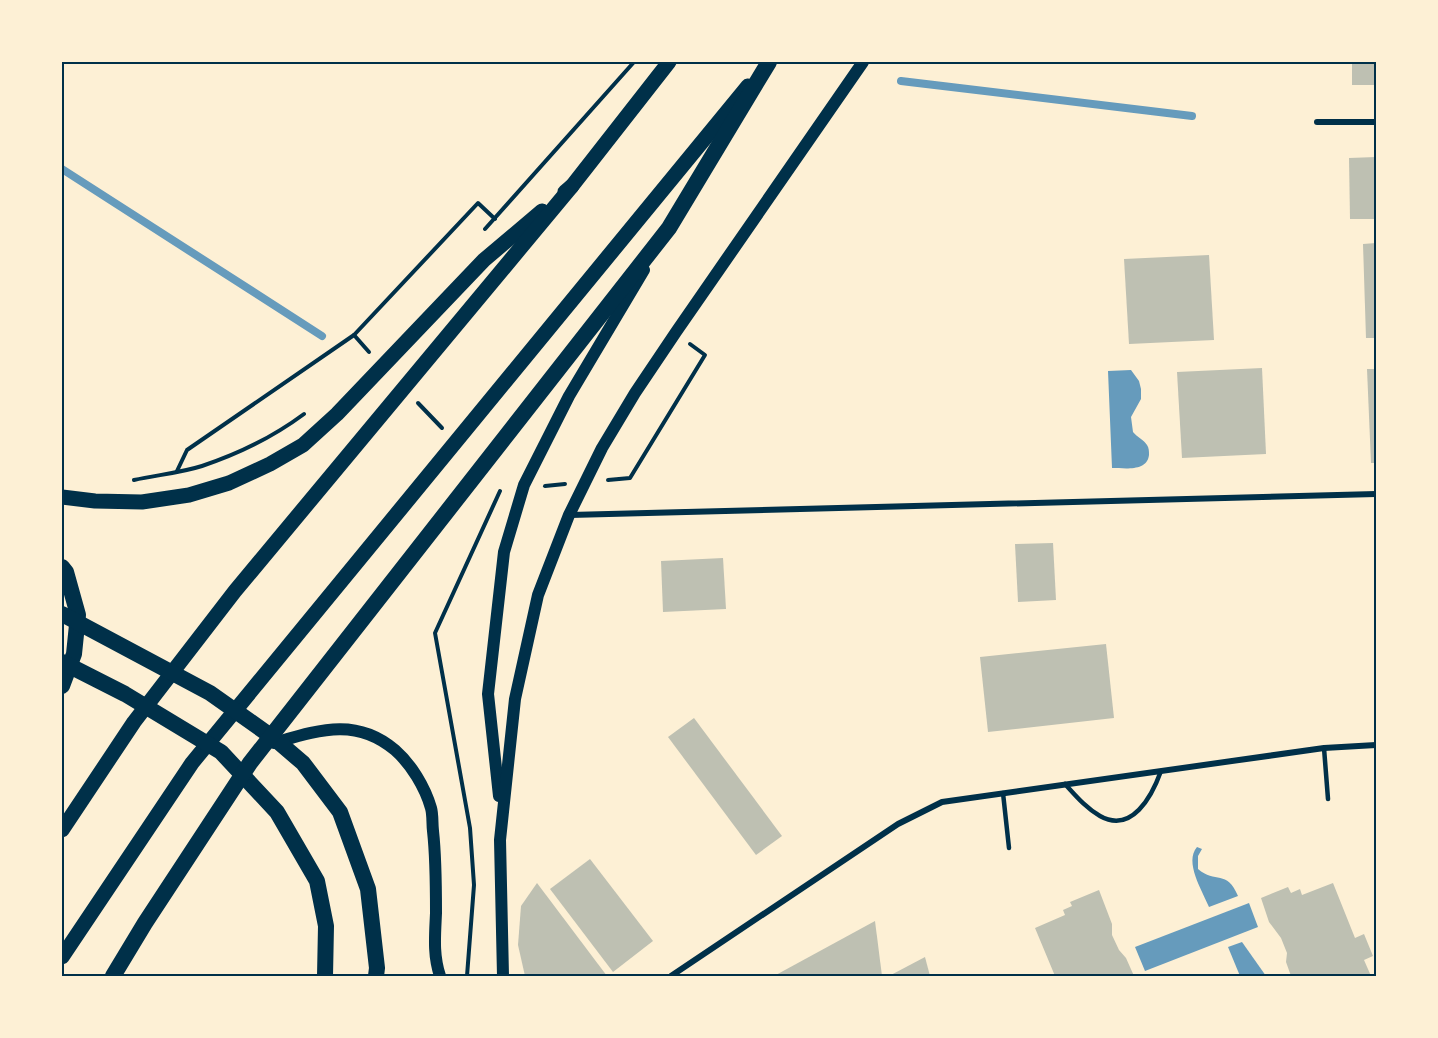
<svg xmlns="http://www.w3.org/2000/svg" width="1438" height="1038" viewBox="0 0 1438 1038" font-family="Arial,sans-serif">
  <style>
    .water { fill: #669bbc }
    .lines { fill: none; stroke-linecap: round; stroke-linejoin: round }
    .stream { stroke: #669bbc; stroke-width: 8 }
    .building { fill: #bec0b2 }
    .path { stroke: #003049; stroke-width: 4 }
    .service { stroke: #003049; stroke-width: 4.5 }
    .minor { stroke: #003049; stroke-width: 6 }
    .secondary { stroke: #003049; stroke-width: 12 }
    .primary { stroke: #003049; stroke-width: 15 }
    .trunk { stroke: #003049; stroke-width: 16 }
    .neatline { fill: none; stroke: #003049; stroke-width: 2 }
  </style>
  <rect width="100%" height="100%" fill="#fdf0d5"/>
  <g class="water">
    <path d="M1131,370L1139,381L1141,389V399L1131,417L1133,432C1137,437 1144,440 1147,445C1149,448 1149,451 1149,455C1147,472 1125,468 1112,468L1108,371Z"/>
    <path d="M1197,847L1202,849L1198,856V869C1215,884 1227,869 1238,896L1209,907C1202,890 1184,862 1197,847Z"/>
    <polygon points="1249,903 1258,927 1145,971 1135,947"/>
    <polygon points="1242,942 1266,976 1240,976 1228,947"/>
  </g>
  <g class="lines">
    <g class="stream">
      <polyline points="901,81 1192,116"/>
      <polyline points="62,169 322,336"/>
    </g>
  </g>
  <g class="building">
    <rect x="1352" y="62" width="24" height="23"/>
    <polygon points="1376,157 1376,219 1350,219 1349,158"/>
    <polygon points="1376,243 1376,338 1366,338 1363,244"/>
    <polygon points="1209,255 1214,340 1129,344 1124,259"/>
    <polygon points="1262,368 1266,454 1182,458 1177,372"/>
    <polygon points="1367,369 1376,369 1376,463 1371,463"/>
    <polygon points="1053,543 1056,600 1018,602 1015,544"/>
    <polygon points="723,558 726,609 663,612 661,561"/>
    <polygon points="1106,644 1114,718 988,732 980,657"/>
    <polygon points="694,718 782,836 756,855 668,737"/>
    <polygon points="590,859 653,941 613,972 550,889"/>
    <polygon points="537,883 607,976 525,976 518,945 521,906"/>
    <polygon points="1333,883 1355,938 1364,934 1373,956 1364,960 1371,976 1291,976 1286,962 1287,953 1281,938 1269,922 1261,898 1288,887 1291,893 1300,889 1302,895"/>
    <polygon points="1099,890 1112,924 1112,935 1119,950 1126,958 1134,976 1055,976 1035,928 1065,915 1063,910 1072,906 1070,902"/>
    <polygon points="875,921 882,976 774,976"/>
    <polygon points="925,957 930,976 889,976"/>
  </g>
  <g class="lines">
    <g class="path">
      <polyline points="485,229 634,62"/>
      <polyline points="354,335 369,352"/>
      <polyline points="418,403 442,428"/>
      <polyline points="177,471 187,450 354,335 478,203 495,219"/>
      <path d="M134,480C156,475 180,473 202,466C238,454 273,437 304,414"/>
      <polyline points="608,480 630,478 705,355 690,344"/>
      <polyline points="545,486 565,484"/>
      <polyline points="467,976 474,885 470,828 435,633 500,491"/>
    </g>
    <g class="service">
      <polyline points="1324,748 1328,799"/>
      <path d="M1065,784C1076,796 1086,808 1100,816C1132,834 1152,796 1161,771"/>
      <polyline points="1003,793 1009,848"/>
    </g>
    <g class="minor">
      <polyline points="1317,122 1376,122"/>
      <polyline points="570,515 1376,494"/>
      <polyline points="671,976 898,824 942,802 1324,748 1376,745"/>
    </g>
    <g class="secondary">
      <path d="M274,743C319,730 356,717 395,750C411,764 425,787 431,808C433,815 432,823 433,831C436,858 436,886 436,913C435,936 433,955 440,976"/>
      <polyline points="499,796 488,694 504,552 524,485 569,396 644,270"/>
      <polyline points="503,976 500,840 515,699 538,595 569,515 602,448 635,393 676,332 863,62"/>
    </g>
    <g class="primary">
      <polyline points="565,192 572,186 669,62"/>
      <polyline points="62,497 95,501 142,502 189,495 229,483 270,464 303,445 337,414 484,260 542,211"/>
      <polyline points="62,830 134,722 235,591 572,186"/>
      <polyline points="62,957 192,763 748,86"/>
    </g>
    <g class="trunk">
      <polyline points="62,567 66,572 78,615 74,654 62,686"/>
      <polyline points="62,614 210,693 275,739 303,763 340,812 368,889 377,968 376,976"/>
      <polyline points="62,662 125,694 221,752 277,812 317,881 326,926 325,976"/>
      <polyline points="113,976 145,923 250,763 669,228 769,62"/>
    </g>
  </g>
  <rect width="1438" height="1038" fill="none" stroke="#fdf0d5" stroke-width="126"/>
  <rect x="63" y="63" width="1312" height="912" class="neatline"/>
</svg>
